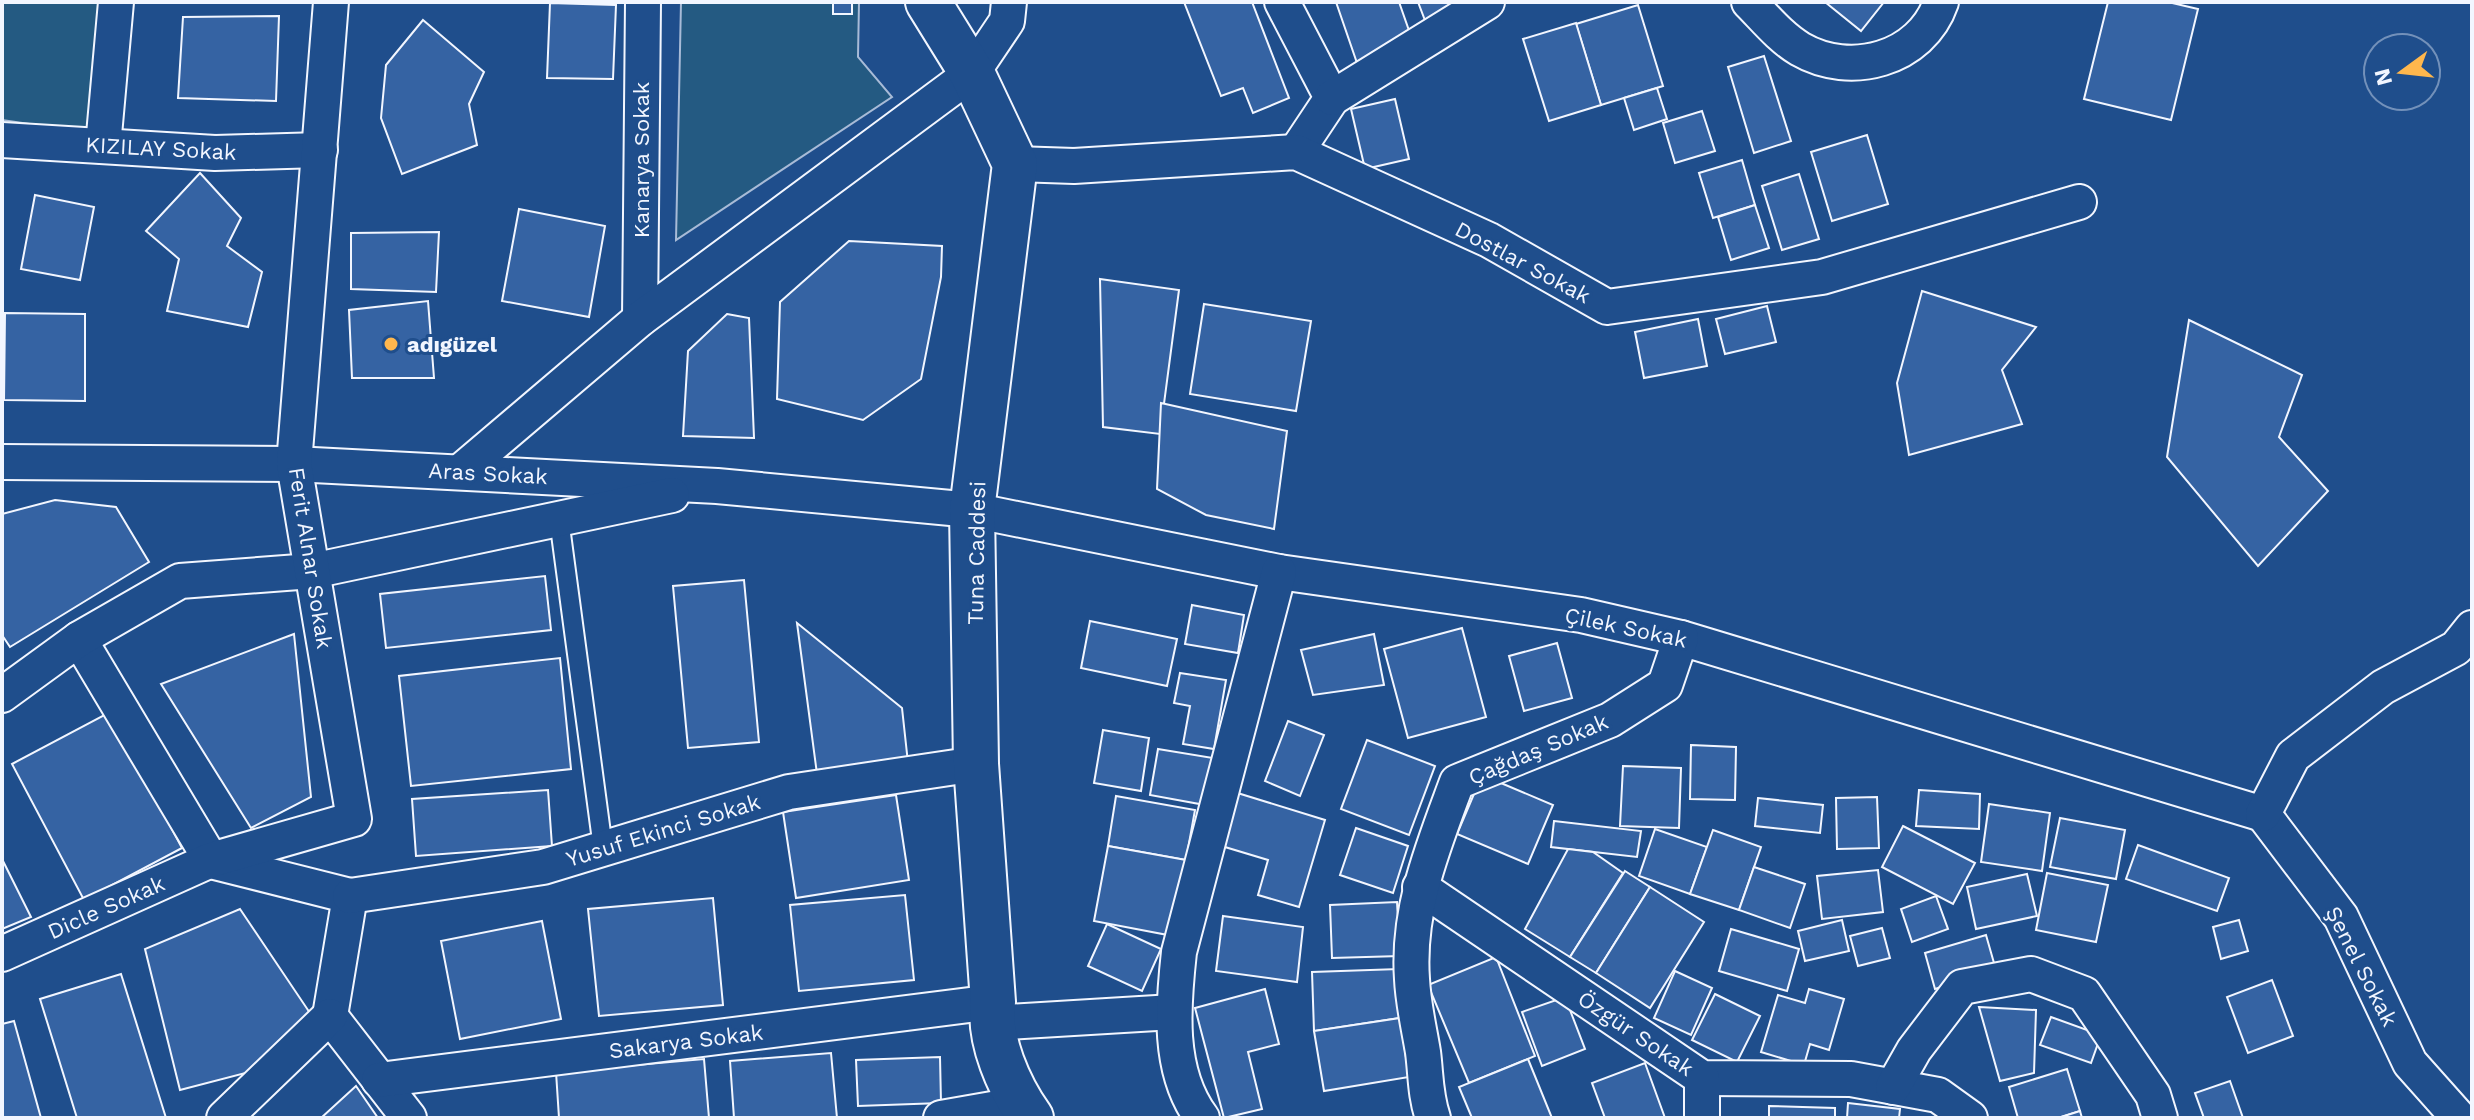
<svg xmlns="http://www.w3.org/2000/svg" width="2474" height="1120" viewBox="0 0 2474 1120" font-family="'Work Sans',sans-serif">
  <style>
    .green { fill: #245a82; stroke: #a8bbd7; stroke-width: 2 }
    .building { fill: #3563a3; stroke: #f2f6ff; stroke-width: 2 }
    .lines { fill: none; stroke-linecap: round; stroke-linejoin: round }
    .lane-casing { stroke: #f2f6ff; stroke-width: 22 }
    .street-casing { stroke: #f2f6ff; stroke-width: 38 }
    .secondary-casing { stroke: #f2f6ff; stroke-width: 48 }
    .lane { stroke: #1f4e8c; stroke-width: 18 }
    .street { stroke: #1f4e8c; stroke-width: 34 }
    .secondary { stroke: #1f4e8c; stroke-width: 44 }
    .poi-dot { fill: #ffb74d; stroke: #1f4e8c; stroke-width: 3 }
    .labels { text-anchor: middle; stroke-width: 6; stroke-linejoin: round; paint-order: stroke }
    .street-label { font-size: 22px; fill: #f2f6ff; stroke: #1f4e8c }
    .poi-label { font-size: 22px; font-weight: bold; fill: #f2f6ff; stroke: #1f4e8c; text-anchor: start }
  </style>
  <rect width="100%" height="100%" fill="#1f4e8c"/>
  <g class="green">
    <polygon points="2,2 101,2 91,133 2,120"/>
    <polygon points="681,2 859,2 858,57 892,97 676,240"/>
  </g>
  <g class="building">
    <rect x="833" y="2" width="19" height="12"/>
    <polygon points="1184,2 1252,2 1289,98 1253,113 1243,88 1221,96"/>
    <polygon points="1336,2 1399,2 1413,42 1357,63"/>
    <polygon points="1418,2 1481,2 1426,23"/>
    <polygon points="1825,2 1884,2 1861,31"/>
    <polygon points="2108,2 2168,2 2198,9 2171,120 2084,99"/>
    <polygon points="550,3 616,5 613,79 547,78"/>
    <polygon points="1638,5 1663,86 1601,105 1576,24"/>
    <polygon points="279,16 276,101 178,98 183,17"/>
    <polygon points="423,20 484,72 469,104 477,145 402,174 381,118 386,65"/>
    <polygon points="1576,23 1601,105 1549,121 1523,39"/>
    <polygon points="1764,56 1791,141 1754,153 1728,67"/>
    <polygon points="1657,88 1667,119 1634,130 1624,98"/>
    <polygon points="1395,99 1409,159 1365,169 1351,109"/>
    <polygon points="1702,111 1715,151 1675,163 1663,123"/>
    <polygon points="1867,135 1888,204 1832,221 1811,152"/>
    <polygon points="1742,160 1755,205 1713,218 1699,173"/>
    <polygon points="200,173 241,218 227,246 262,272 248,327 167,311 179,259 146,231"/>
    <polygon points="1799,174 1819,239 1782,250 1762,186"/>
    <polygon points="35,195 94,207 80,280 21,269"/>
    <polygon points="1755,205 1769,248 1731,260 1718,217"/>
    <polygon points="519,209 605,226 589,317 502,301"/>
    <polygon points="439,232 436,292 351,289 351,233"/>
    <polygon points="849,241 942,246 941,277 921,379 863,420 777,399 780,302"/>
    <polygon points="1100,279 1179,290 1160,434 1103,427"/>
    <polygon points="1922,291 2036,327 2002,370 2022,424 1909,455 1897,383"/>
    <polygon points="428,301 434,378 352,378 349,310"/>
    <polygon points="1204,304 1311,321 1296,411 1190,394"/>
    <polygon points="1767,306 1776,342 1725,354 1716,319"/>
    <polygon points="5,313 85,314 85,401 4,400"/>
    <polygon points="727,314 749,318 754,438 683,436 688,351"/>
    <polygon points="1698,319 1707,366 1644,378 1635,332"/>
    <polygon points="2189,320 2302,375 2279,437 2328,491 2258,566 2167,457"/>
    <polygon points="1161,403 1287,431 1274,529 1206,515 1157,489"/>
    <polygon points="55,500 116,507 149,562 10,647 2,635 2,514"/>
    <polygon points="545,576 551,630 386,648 380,594"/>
    <polygon points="744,580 759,742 688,748 673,586"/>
    <polygon points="1192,605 1244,615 1238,653 1185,644"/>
    <polygon points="1090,621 1177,639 1167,686 1081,668"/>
    <polygon points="797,623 902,708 908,763 817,774"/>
    <polygon points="1462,628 1486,717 1408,738 1384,649"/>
    <polygon points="294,634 311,797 251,828 161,684"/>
    <polygon points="1374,634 1384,685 1313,695 1301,650"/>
    <polygon points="1557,643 1572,698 1524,711 1509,656"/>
    <polygon points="560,658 571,769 411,786 399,676"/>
    <polygon points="1180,673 1226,680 1214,749 1183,744 1190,706 1174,703"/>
    <polygon points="110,712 182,848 84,900 12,764"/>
    <polygon points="1288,721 1324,735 1300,796 1265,781"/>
    <polygon points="1103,730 1149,738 1141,791 1094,783"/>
    <polygon points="1367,740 1435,766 1409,835 1341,809"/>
    <polygon points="1691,745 1736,747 1735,800 1690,799"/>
    <polygon points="1158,749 1213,758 1205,805 1150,795"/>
    <polygon points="1623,766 1681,768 1679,828 1620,826"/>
    <polygon points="1482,775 1553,805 1528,864 1457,834"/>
    <polygon points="548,790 552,846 416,856 412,799"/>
    <polygon points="1919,790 1980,794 1979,829 1916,826"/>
    <polygon points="1231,791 1325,820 1299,907 1258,895 1268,860 1215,844"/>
    <polygon points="896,795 909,880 796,898 783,812"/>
    <polygon points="1116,796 1195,810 1186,860 1108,846"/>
    <polygon points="1877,797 1879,848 1837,849 1836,798"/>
    <polygon points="1758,798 1823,805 1820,833 1755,826"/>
    <polygon points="1989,804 2050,813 2042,871 1981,862"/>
    <polygon points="2060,818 2125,830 2116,879 2050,867"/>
    <polygon points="1554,821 1641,831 1637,857 1551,847"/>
    <polygon points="1903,826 1975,863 1953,904 1882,867"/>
    <polygon points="1356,828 1408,846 1393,893 1340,875"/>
    <polygon points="1655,829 1707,847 1690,894 1639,876"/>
    <polygon points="1713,830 1761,847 1739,910 1690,894"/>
    <polygon points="2138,845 2229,878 2217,911 2126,879"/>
    <polygon points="1108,846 1186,860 1173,936 1094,921"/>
    <polygon points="1568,849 1593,852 1623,873 1570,957 1525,929"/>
    <polygon points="2,859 31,917 2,929"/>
    <polygon points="1754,867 1805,884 1790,928 1739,910"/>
    <polygon points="1878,870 1883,912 1822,919 1817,876"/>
    <polygon points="1625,871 1650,887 1596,973 1570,957"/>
    <polygon points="2047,873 2108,885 2096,942 2036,930"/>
    <polygon points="2027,874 2037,916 1976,929 1967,887"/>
    <polygon points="1650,887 1704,922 1650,1008 1596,973"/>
    <polygon points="905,895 914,980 799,991 790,905"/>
    <polygon points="1936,896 1948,929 1912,942 1901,909"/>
    <polygon points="713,898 723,1005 599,1016 588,909"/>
    <polygon points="1397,902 1400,956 1332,958 1330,905"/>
    <polygon points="240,909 312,1016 257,1070 180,1090 145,949"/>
    <polygon points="1223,916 1303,927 1297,982 1216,971"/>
    <polygon points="1842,920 1849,951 1805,961 1798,931"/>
    <polygon points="2239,920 2248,951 2221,959 2213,927"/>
    <polygon points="542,921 561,1019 460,1039 441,941"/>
    <polygon points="1107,924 1161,949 1142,991 1088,966"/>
    <polygon points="1882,928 1890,958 1858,966 1850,936"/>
    <polygon points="1731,929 1799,949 1787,991 1719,971"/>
    <polygon points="1986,935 1996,970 1935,989 1925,953"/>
    <polygon points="1496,957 1535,1056 1469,1083 1428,985"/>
    <polygon points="1399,969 1400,1018 1314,1031 1312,972"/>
    <polygon points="1675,971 1712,988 1691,1035 1654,1018"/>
    <polygon points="121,974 166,1118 77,1118 40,999"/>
    <polygon points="2272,980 2293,1036 2248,1053 2227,997"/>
    <polygon points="1265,989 1279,1044 1248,1052 1262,1109 1224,1118 1195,1008"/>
    <polygon points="1809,989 1844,999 1829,1050 1810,1044 1804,1065 1761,1052 1778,995 1805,1003"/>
    <polygon points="1715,994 1760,1016 1737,1062 1692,1040"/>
    <polygon points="1565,997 1585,1049 1542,1066 1522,1012"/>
    <polygon points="1979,1007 2036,1010 2034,1073 2000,1081"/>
    <polygon points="2051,1017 2101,1035 2091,1063 2040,1045"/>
    <polygon points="1400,1018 1409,1077 1324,1091 1314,1031"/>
    <polygon points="14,1021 41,1118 2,1118 2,1024"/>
    <polygon points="831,1053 837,1118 734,1118 730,1061"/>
    <polygon points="940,1057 941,1103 858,1106 856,1060"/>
    <polygon points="704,1059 709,1118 559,1118 556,1072"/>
    <polygon points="1528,1059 1552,1118 1472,1118 1459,1087"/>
    <polygon points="1645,1063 1665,1118 1605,1118 1592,1083"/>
    <polygon points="2067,1069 2080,1111 2058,1118 2018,1118 2009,1087"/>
    <polygon points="2230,1081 2243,1118 2204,1118 2195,1093"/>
    <polygon points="356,1086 378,1118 321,1118"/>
    <polygon points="1848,1103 1900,1109 1899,1118 1847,1118"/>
    <polygon points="1769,1106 1835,1108 1835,1118 1769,1118"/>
    <polygon points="2080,1111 2082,1118 2058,1118"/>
  </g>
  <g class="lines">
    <defs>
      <polyline id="lane" points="559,519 603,848"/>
      <g id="street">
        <polyline points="1282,2 1332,98 1296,152"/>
        <path d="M1749,2C1765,18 1780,37 1800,49C1850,78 1921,60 1941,2"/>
        <polyline points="1332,98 1487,2"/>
        <polyline points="2,140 215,153 320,150"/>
        <polyline points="103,146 116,2"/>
        <polyline points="1015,164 1074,166 1296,152 1489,240 1607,307 1822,277 2079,202"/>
        <polyline points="640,319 643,2"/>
        <polyline points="2,462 294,464 717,486 972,510 1279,572 1581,615 1681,638 2263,814"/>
        <polyline points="460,472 640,319 972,73 1007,21 1009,2"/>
        <polyline points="79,639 211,860"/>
        <polyline points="2,695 79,639 180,581 312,571 672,495"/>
        <polyline points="2263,814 2341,917 2410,1063 2459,1118"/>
        <polyline points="2263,814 2293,756 2383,687 2456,648 2472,628"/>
        <polyline points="211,861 350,896 330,1016 409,1118"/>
        <polyline points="1420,887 1702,1078 1851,1079 1938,1095 1970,1118"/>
        <polyline points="350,896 543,867 789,792 976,764"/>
        <polyline points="2,954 211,860 354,819 294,464 331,2"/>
        <polyline points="990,1023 1173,1012"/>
        <polyline points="379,1080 993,1002"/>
        <polyline points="1893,1087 1914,1050 1962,987 2031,974 2084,994 2153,1095 2160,1118"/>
        <polyline points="224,1118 330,1016"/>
        <polyline points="941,1118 1021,1104"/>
        <path d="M1202,1118C1167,1071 1173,1006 1179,952L1279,572"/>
        <path d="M1433,1118C1425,1095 1426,1075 1423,1052C1419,1028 1413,1003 1412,979C1407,909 1433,847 1457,782L1610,720L1665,685L1681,638"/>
        <polyline points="1702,1118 1702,1078"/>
      </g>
      <path id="secondary" d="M928,2L972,73L1015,164L972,510L976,764L993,1002C988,1040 1009,1087 1031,1118"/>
    </defs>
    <use href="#lane" class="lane-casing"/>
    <use href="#street" class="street-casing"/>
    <use href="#secondary" class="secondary-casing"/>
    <use href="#lane" class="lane"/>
    <use href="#street" class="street"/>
    <use href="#secondary" class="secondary"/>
  </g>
  <circle class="poi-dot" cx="391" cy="344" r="8"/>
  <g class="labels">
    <g class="street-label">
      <text transform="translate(161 148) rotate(3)" y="8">KIZILAY Sokak</text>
      <text transform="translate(641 160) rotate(-90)" y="8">Kanarya Sokak</text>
      <text transform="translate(1523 262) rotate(28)" y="8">Dostlar Sokak</text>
      <text transform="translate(488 473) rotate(3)" y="8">Aras Sokak</text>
      <text transform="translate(976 553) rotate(-89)" y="8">Tuna Caddesi</text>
      <text transform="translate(311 558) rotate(81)" y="8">Ferit Alnar Sokak</text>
      <text transform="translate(1626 627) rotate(12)" y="8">Çilek Sokak</text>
      <text transform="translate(1538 749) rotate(-23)" y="8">Çağdaş Sokak</text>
      <text transform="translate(663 830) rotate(-17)" y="8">Yusuf Ekinci Sokak</text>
      <text transform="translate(106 907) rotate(-24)" y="8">Dicle Sokak</text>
      <text transform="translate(2362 966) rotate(63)" y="8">Şenel Sokak</text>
      <text transform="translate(1636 1033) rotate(34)" y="8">Özgür Sokak</text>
      <text transform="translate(686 1041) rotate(-7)" y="8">Sakarya Sokak</text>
    </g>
    <g class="poi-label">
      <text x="407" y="352">adıgüzel</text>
    </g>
  </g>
  <rect width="2474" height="1120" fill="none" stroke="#f2f6ff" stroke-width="8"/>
  <g transform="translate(2402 72) rotate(255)"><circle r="38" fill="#1f4e8c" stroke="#7391ba" stroke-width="2"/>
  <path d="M0-6L14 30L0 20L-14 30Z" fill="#ffb74d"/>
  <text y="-12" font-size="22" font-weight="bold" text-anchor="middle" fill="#f2f6ff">N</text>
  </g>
</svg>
